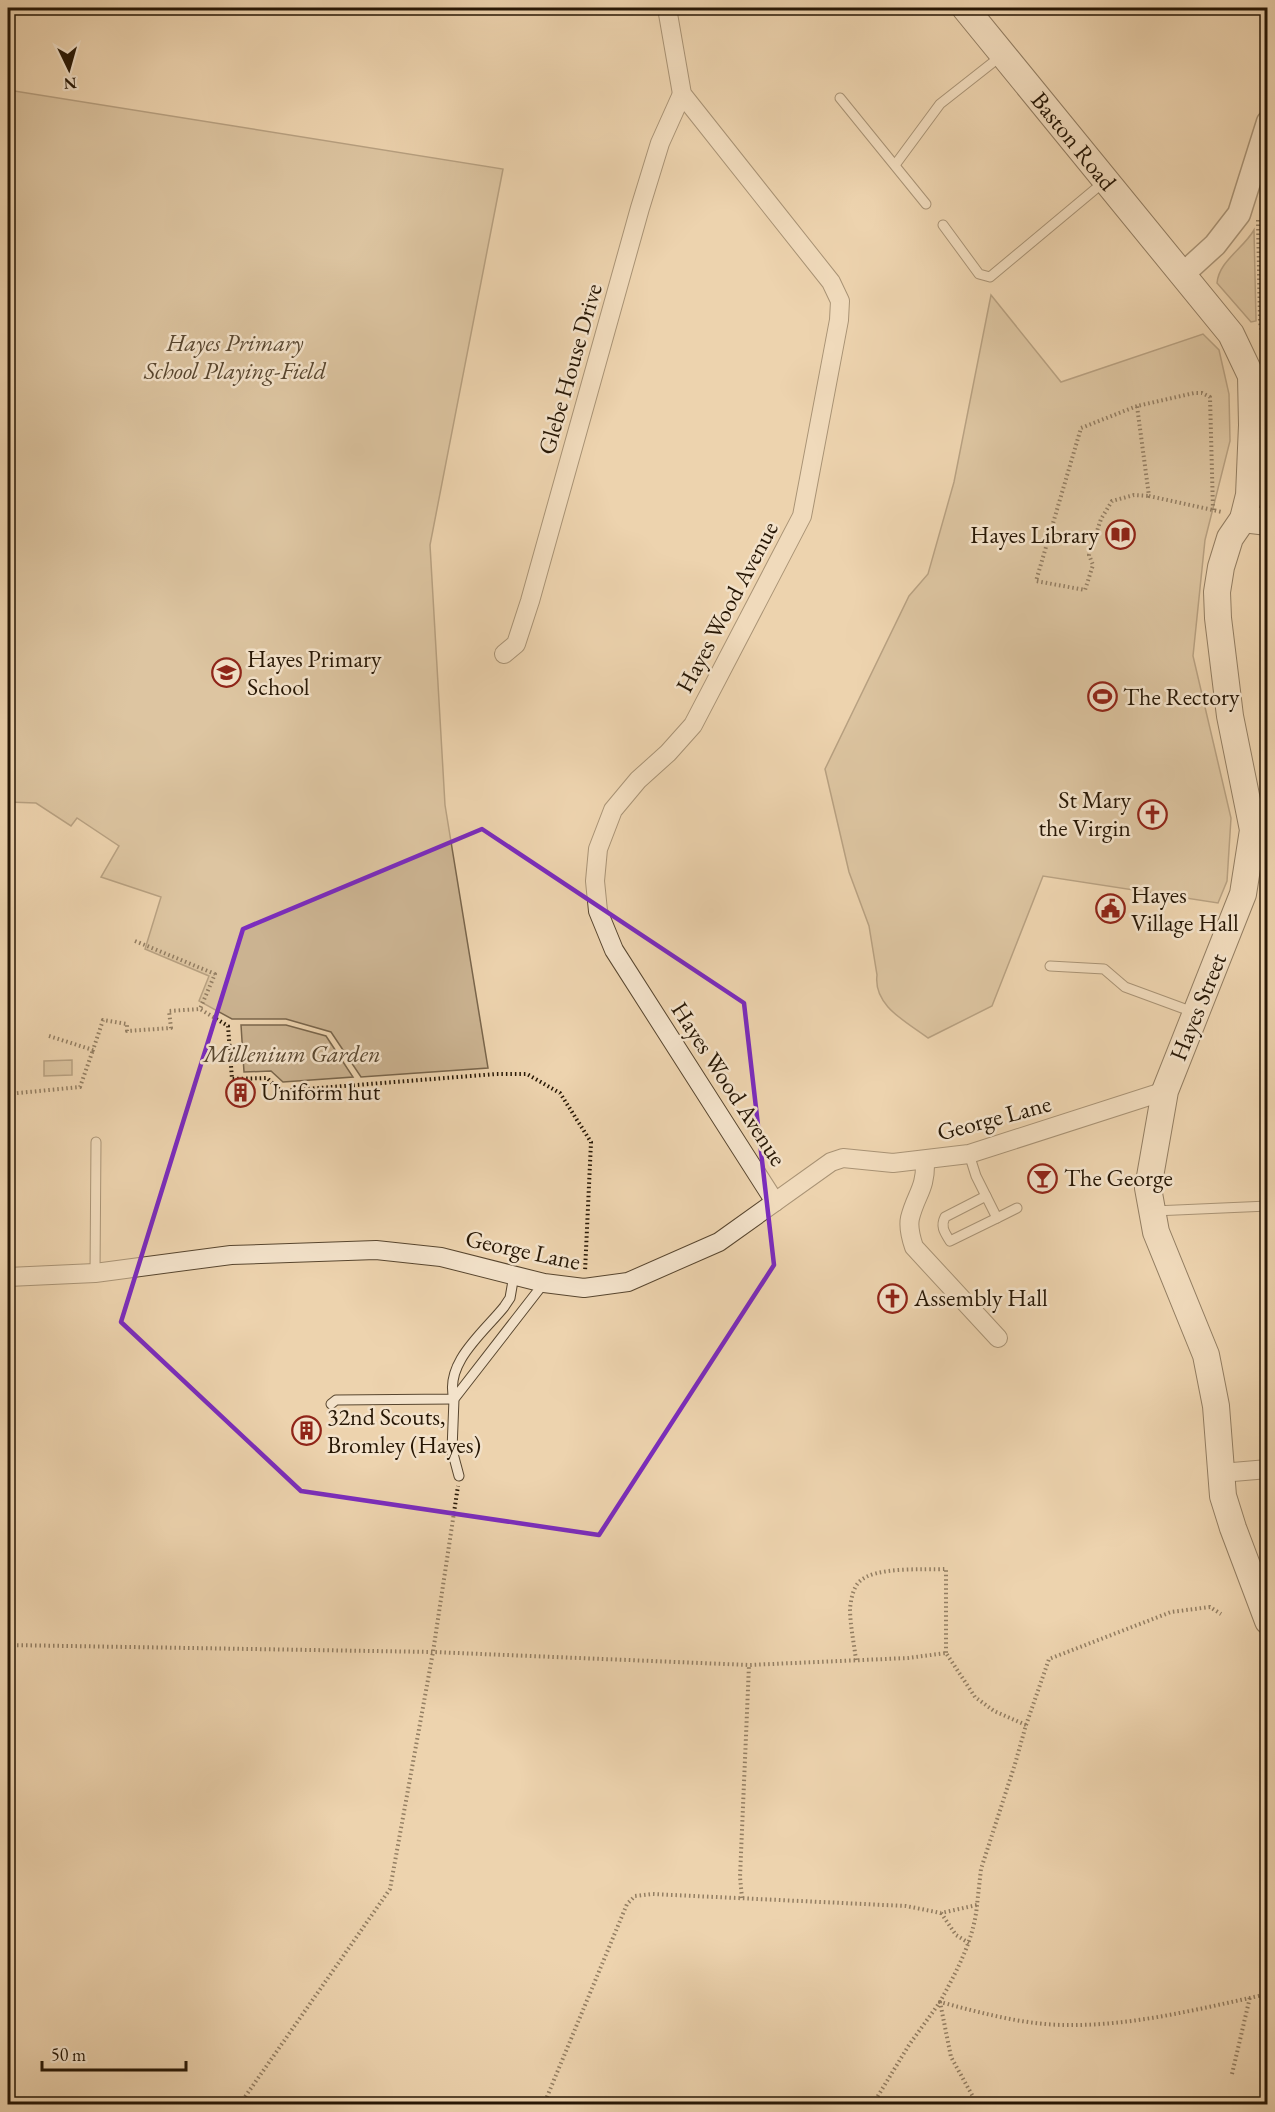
<svg xmlns="http://www.w3.org/2000/svg" width="1275" height="2112" viewBox="0 0 1275 2112" font-family="'EB Garamond',serif">
  <style>
    .green { fill: #cbb391; stroke: #79654b; stroke-width: 1.5 }
    .lines { fill: none; stroke-linecap: round; stroke-linejoin: round }
    .service-casing { stroke: #58462f; stroke-width: 11 }
    .minor-casing { stroke: #58462f; stroke-width: 20 }
    .tertiary-casing { stroke: #58462f; stroke-width: 25 }
    .secondary-casing { stroke: #271705; stroke-width: 28 }
    .path { stroke: #271705; stroke-width: 4; stroke-dasharray: 1.5 3; stroke-linecap: butt }
    .service { stroke: #f3e2ca; stroke-width: 9 }
    .minor { stroke: #f3e2ca; stroke-width: 18 }
    .tertiary { stroke: #f3e2ca; stroke-width: 22 }
    .secondary { stroke: #f3e2ca; stroke-width: 26 }
    .marked { fill: none; stroke: #7b2cbf; stroke-width: 4.5; stroke-linejoin: round }
    .labels { text-anchor: middle; stroke-width: 5; stroke-linejoin: round; paint-order: stroke }
    .street-label { font-size: 24px; fill: #271705; stroke: #f3e2ca }
    .park-label { font-size: 24px; font-style: italic; fill: #58462f; stroke: #f3e2ca }
    .poi-label { font-size: 24px; fill: #271705; stroke: #f3e2ca; text-anchor: start }
  </style>
  <rect width="100%" height="100%" fill="#edd3ae"/>
  <filter id="stains"><feTurbulence type="fractalNoise" baseFrequency=".00333" numOctaves="4"/><feColorMatrix values="0 0 0 0 .2 0 0 0 0 .09 0 0 0 0 .02 0 0 0 .5 -.17"/></filter>
  <radialGradient id="worn" r=".72"><stop offset=".6" stop-color="#630" stop-opacity="0"/><stop offset="1" stop-color="#630" stop-opacity=".3"/></radialGradient>
  <g class="green">
    <polygon points="8,90 503,169 430,545 445,805 488,1068 361,1077 331,1032 286,1019 232,1019 199,1001 209,976 145,949 161,897 101,877 119,846 77,818 71,826 36,803 8,802"/>
    <path d="M1254,230L1256,321L1251,322L1217,283C1219,261 1243,249 1254,230Z"/>
    <path d="M991,295L1061,382L1203,334L1219,350L1229,394L1230,441L1205,540L1193,656L1231,818L1227,881L1218,903L1043,876L992,1006L928,1038C907,1022 873,1006 877,975L869,926L849,872L825,769L909,596L928,574L954,482Z"/>
    <polygon points="241,1025 286,1025 326,1036 353,1077 283,1082 271,1071 244,1072"/>
    <polygon points="72,1060 72,1075 44,1076 44,1061"/>
  </g>
  <g class="lines">
    <defs>
      <g id="service">
        <polyline points="840,98 926,204"/>
        <polyline points="895,165 940,104 1001,56"/>
        <polyline points="943,225 979,274 990,277 1105,181"/>
        <polyline points="1050,966 1104,969 1125,987 1193,1012"/>
        <polyline points="969,1154 976,1176 997,1218 1017,1208"/>
        <path d="M986,1196L945,1217C940,1227 945,1233 950,1241L997,1218"/>
        <polyline points="1154,1211 1268,1206"/>
        <polyline points="95,1273 96,1142"/>
        <path d="M331,1404L336,1400L454,1399C444,1363 484,1332 504,1307L510,1298L514,1275"/>
        <polyline points="459,1476 452,1450 454,1399 544,1283"/>
      </g>
      <g id="minor">
        <polyline points="667,8 682,94 831,282 840,301 839,320 802,516 693,725 668,753 638,780 613,810 598,849 595,881 598,911 614,950 775,1202"/>
        <polyline points="504,654 516,644 530,601 640,208 660,143 682,94"/>
        <path d="M925,1161C926,1189 916,1194 910,1218C908,1227 911,1238 914,1247L998,1338"/>
        <polyline points="8,1277 95,1273 231,1255 376,1250 441,1257 544,1283 584,1288 628,1282 719,1242 831,1162 843,1158 893,1163 969,1154 1165,1091"/>
        <polyline points="1221,1473 1268,1469"/>
      </g>
      <polyline id="tertiary" points="1182,275 1215,245 1239,214 1268,122"/>
      <g id="secondary">
        <path id="s1" d="M965,8L1231,334L1251,376L1252,425L1249,495L1243,519L1230,538L1221,567L1217,592L1218,618L1230,716L1253,830L1243,894L1165,1091L1148,1188L1156,1232L1206,1355L1216,1406L1223,1496L1233,1528L1268,1621"/>
        <polyline points="1243,519 1268,522"/>
      </g>
    </defs>
    <use href="#service" class="service-casing"/>
    <use href="#minor" class="minor-casing"/>
    <use href="#tertiary" class="tertiary-casing"/>
    <use href="#secondary" class="secondary-casing"/>
    <g class="path">
      <polyline points="1258,220 1260,322 1265,351"/>
      <polyline points="1137,406 1081,428 1036,581 1085,590 1093,565 1089,555 1101,519 1112,501 1134,495 1149,496"/>
      <polyline points="1213,510 1210,397 1202,393 1194,393 1137,406 1149,496 1222,512"/>
      <polyline points="135,941 215,974 200,1009"/>
      <polyline points="49,1036 93,1050 103,1020 127,1024 127,1031 171,1028 169,1011 200,1009 228,1026 232,1079 267,1078 281,1091 496,1074 527,1074 560,1093 591,1142 585,1272"/>
      <polyline points="8,1094 80,1087 93,1050"/>
      <polyline points="8,1645 433,1652 749,1665 908,1658 946,1653 975,1697 994,1711 1026,1725 1015,1764 981,1869 977,1905 941,1913 906,1906 652,1894 635,1896 627,1904 544,2104"/>
      <path d="M856,1660C854,1643 850,1625 850,1608C851,1600 853,1588 859,1582C874,1566 925,1570 946,1569V1653"/>
      <polyline points="1026,1725 1049,1659 1171,1612 1210,1607 1221,1614"/>
      <polyline points="742,1898 740,1877 749,1665"/>
      <path d="M977,1905C974,1940 956,1972 940,2002C982,2013 1024,2025 1067,2025C1135,2026 1202,2008 1268,1994"/>
      <polyline points="941,1913 956,1935 969,1943"/>
      <polyline points="1232,2074 1250,1997"/>
      <polyline points="240,2104 390,1889 433,1652 458,1486"/>
      <polyline points="873,2104 909,2045 940,2002 951,2057 977,2104"/>
    </g>
    <use href="#service" class="service"/>
    <use href="#minor" class="minor"/>
    <use href="#tertiary" class="tertiary"/>
    <use href="#secondary" class="secondary"/>
  </g>
  <path d="M0 0H1275V2112H0ZM482,829L744,1003L774,1265L599,1535L301,1491L121,1322L243,929Z" fill="#edd3ae" fill-opacity=".55" fill-rule="evenodd"/>
  <path class="marked" d="M482,829L744,1003L774,1265L599,1535L301,1491L121,1322L243,929Z"/>
  <defs>
    <symbol id="library-ring" viewBox="-11 -11 22 22"><circle r="9.5" fill="#f3e2ca" stroke="#8f2418" stroke-width="1.5"/><path d="M-6-4Q-3-5.5-.7-3.5V5Q-3 3-6 4ZM6-4Q3-5.5 .7-3.5V5Q3 3 6 4Z" fill="#8f2418"/></symbol>
    <symbol id="school-ring" viewBox="-11 -11 22 22"><circle r="9.5" fill="#f3e2ca" stroke="#8f2418" stroke-width="1.5"/><path d="M0-5L7-2L0 1L-7-2ZM-4 1L0 2.5L4 1V4Q0 6-4 4Z" fill="#8f2418"/></symbol>
    <symbol id="stadium-ring" viewBox="-11 -11 22 22"><circle r="9.5" fill="#f3e2ca" stroke="#8f2418" stroke-width="1.5"/><path d="M0-5a6.5 5 0 1 0 0 10a6.5 5 0 1 0 0-10ZM-3.5-1.8h7v3.6h-7Z" fill="#8f2418"/></symbol>
    <symbol id="church-ring" viewBox="-11 -11 22 22"><circle r="9.5" fill="#f3e2ca" stroke="#8f2418" stroke-width="1.5"/><path d="M-1.2-6h2.4v3.5h3.3v2.4h-3.3V6h-2.4V-.1h-3.3v-2.4h3.3Z" fill="#8f2418"/></symbol>
    <symbol id="civic-ring" viewBox="-11 -11 22 22"><circle r="9.5" fill="#f3e2ca" stroke="#8f2418" stroke-width="1.5"/><path d="M-.6-6.5H3V-4.5H.6V-3L4-1V1h2V6H-6V1h2V-1L-.6-3ZM-1.2 2.5V6h2.4V2.5Z" fill="#8f2418"/></symbol>
    <symbol id="building-ring" viewBox="-11 -11 22 22"><circle r="9.5" fill="#f3e2ca" stroke="#8f2418" stroke-width="1.5"/><path d="M-4-6H4V6H1V3H-1V6H-4ZM-2.5-4.3h1.7v1.8h-1.7ZM.8-4.3h1.7v1.8H.8ZM-2.5-1h1.7V.8h-1.7ZM.8-1h1.7V.8H.8Z" fill="#8f2418"/></symbol>
    <symbol id="bar-ring" viewBox="-11 -11 22 22"><circle r="9.5" fill="#f3e2ca" stroke="#8f2418" stroke-width="1.5"/><path d="M-6-5H6L.8 .8V4.5H3.5V6h-7V4.5H-.8V.8Z" fill="#8f2418"/></symbol>
  </defs>
  <g fill-rule="evenodd">
    <use href="#library-ring" x="1104" y="518" width="33" height="33"/>
    <use href="#school-ring" x="210" y="656" width="33" height="33"/>
    <use href="#stadium-ring" x="1086" y="680" width="33" height="33"/>
    <use href="#church-ring" x="1136" y="798" width="33" height="33"/>
    <use href="#civic-ring" x="1094" y="892" width="33" height="33"/>
    <use href="#building-ring" x="224" y="1076" width="33" height="33"/>
    <use href="#bar-ring" x="1026" y="1162" width="33" height="33"/>
    <use href="#church-ring" x="876" y="1282" width="33" height="33"/>
    <use href="#building-ring" x="290" y="1414" width="33" height="33"/>
  </g>
  <g class="labels">
    <g class="street-label">
      <text dy="8" stroke="none"><textPath href="#s1" startOffset="172">Baston Road</textPath></text>
      <text transform="translate(570 369) rotate(-74)" y="8">Glebe House Drive</text>
      <text transform="translate(727 607) rotate(-62)" y="8">Hayes Wood Avenue</text>
      <text transform="translate(1198 1007) rotate(-68)" y="8">Hayes Street</text>
      <text transform="translate(729 1084) rotate(57)" y="8">Hayes Wood Avenue</text>
      <text transform="translate(994 1118) rotate(-15)" y="8">George Lane</text>
      <text transform="translate(523 1250) rotate(12)" y="8">George Lane</text>
    </g>
    <g class="park-label">
      <text x="235" y="351">Hayes Primary<tspan x="235" dy="28">School Playing-Field</tspan></text>
      <text x="292" y="1062">Millenium Garden</text>
    </g>
    <g class="poi-label">
      <text x="1099" y="543" text-anchor="end">Hayes Library</text>
      <text x="247" y="667">Hayes Primary<tspan x="247" dy="28">School</tspan></text>
      <text x="1123" y="705">The Rectory</text>
      <text x="1131" y="808" text-anchor="end">St Mary<tspan x="1131" dy="28">the Virgin</tspan></text>
      <text x="1131" y="903">Hayes<tspan x="1131" dy="28">Village Hall</tspan></text>
      <text x="261" y="1100">Uniform hut</text>
      <text x="1064" y="1186">The George</text>
      <text x="914" y="1306">Assembly Hall</text>
      <text x="327" y="1425">32nd Scouts,<tspan x="327" dy="28">Bromley (Hayes)</tspan></text>
    </g>
  </g>
  <rect width="1275" height="2112" fill="none" stroke="#edd3ae" stroke-width="30"/>
  <rect x="9" y="9" width="1257" height="2094" fill="none" stroke="#271705" stroke-width="3"/>
  <rect x="15" y="15" width="1245" height="2082" fill="none" stroke="#271705" stroke-width="1.5"/>
  <g transform="translate(69 69) rotate(175)" stroke="#f3e2ca" stroke-width="4.5" paint-order="stroke">
  <path d="M0-4.5L10 22L0 15L-10 22Z" fill="#271705"/>
  <text y="-9" font-size="16" font-weight="bold" text-anchor="middle" fill="#271705">N</text>
  </g>
  <path d="M42 2061v9h144v-9" fill="none" stroke="#271705" stroke-width="3"/>
  <text x="51" y="2061" font-size="18" fill="#271705" stroke="#f3e2ca" stroke-width="4.5" paint-order="stroke">50 m</text>
  <rect width="100%" height="100%" filter="url(#stains)"/>
  <rect width="100%" height="100%" fill="url(#worn)"/>
</svg>
